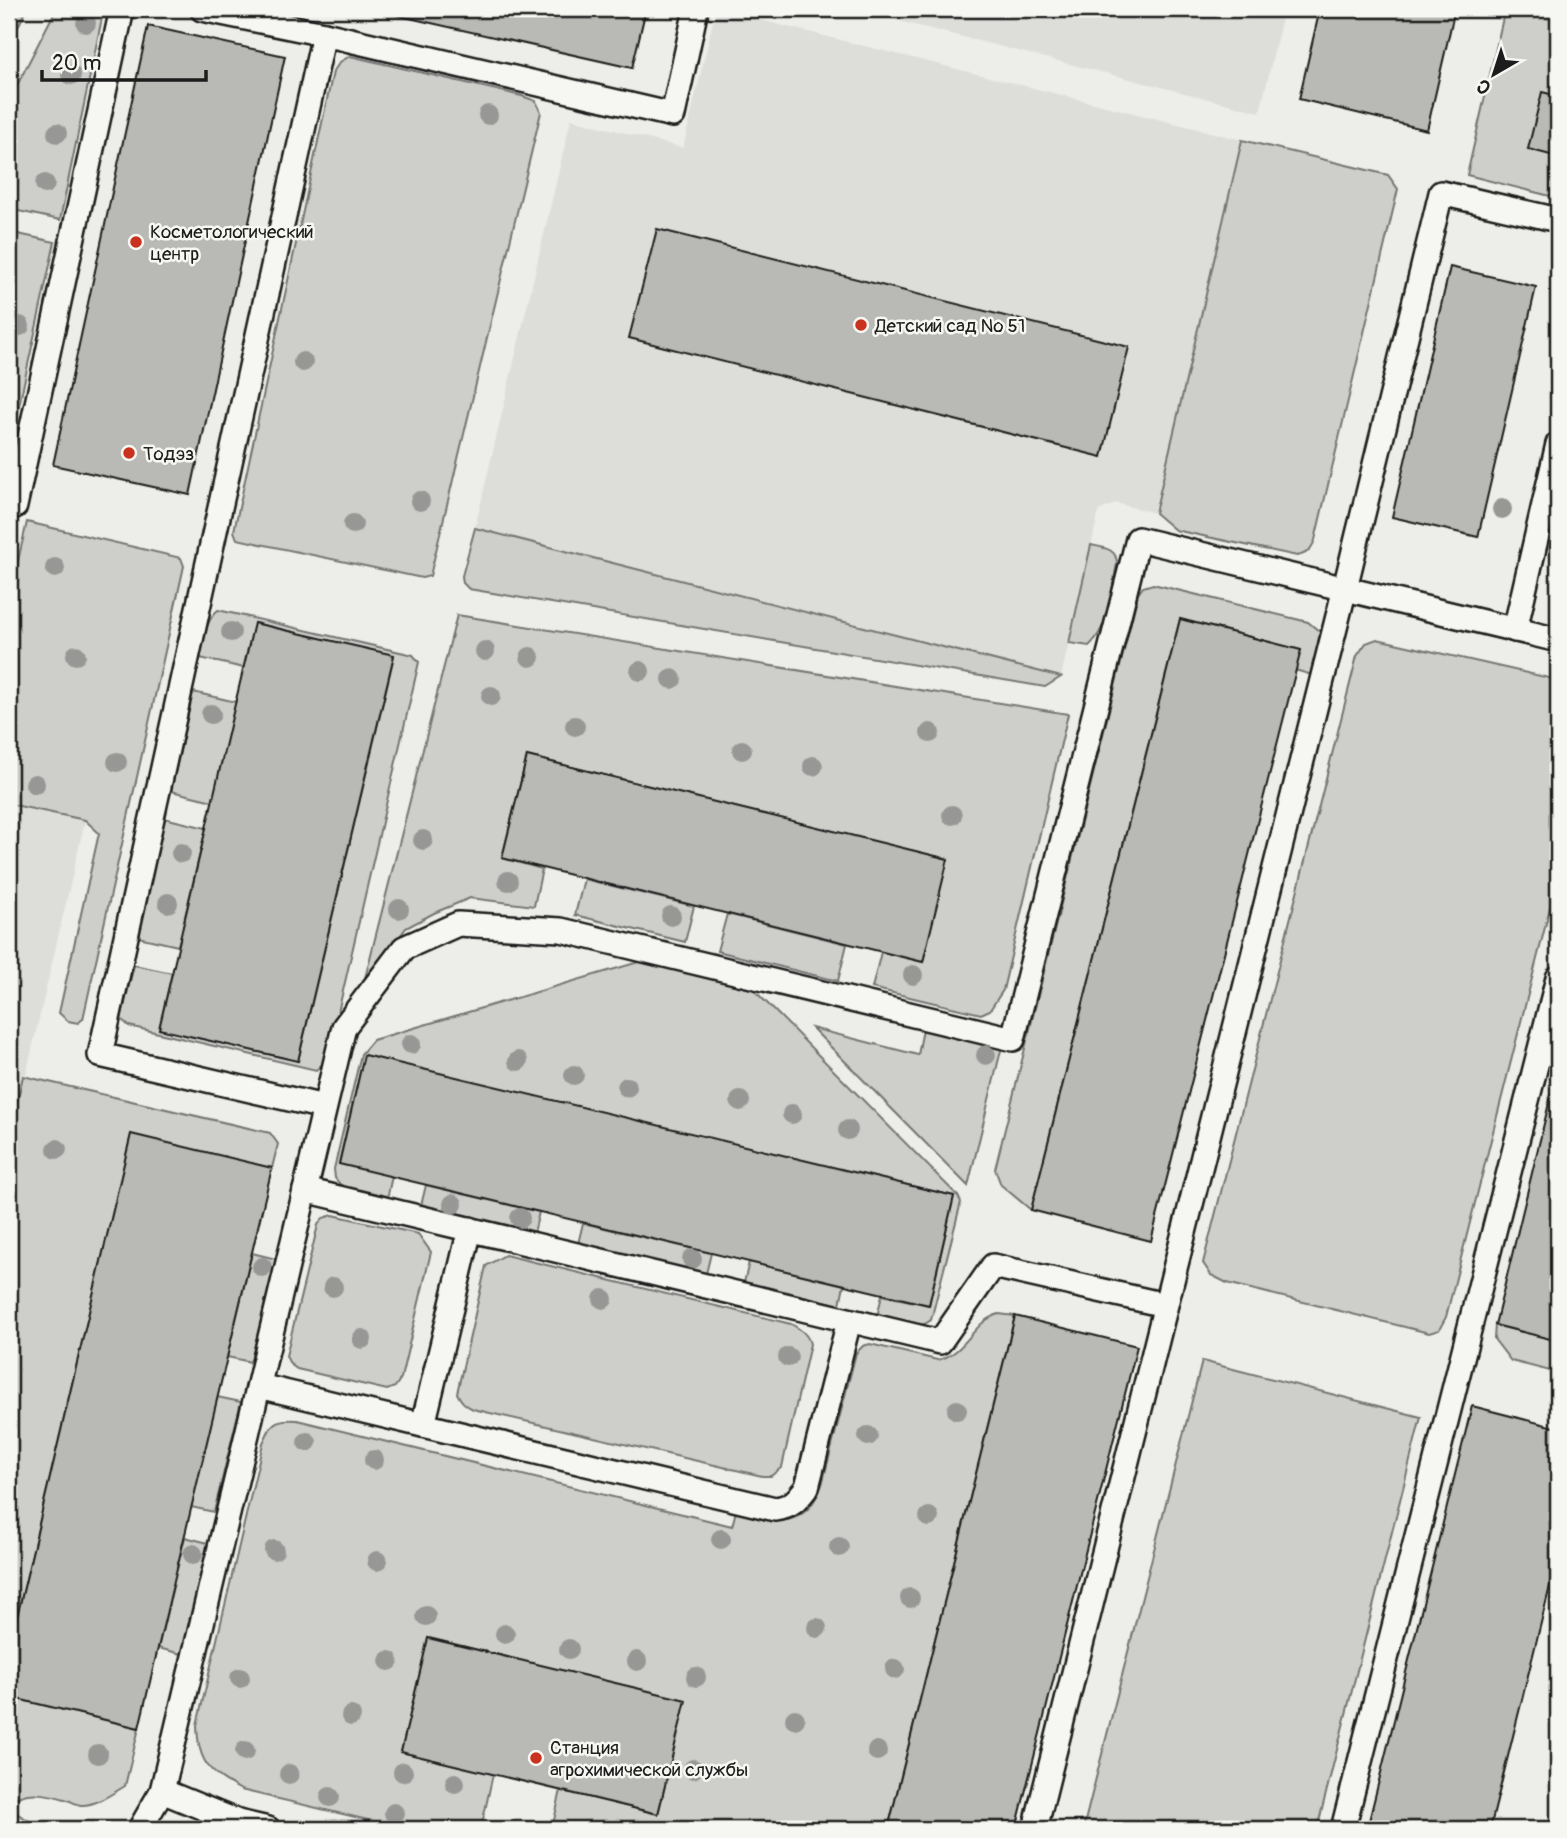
<svg xmlns="http://www.w3.org/2000/svg" width="1567" height="1838" viewBox="0 0 1567 1838" font-family="Pangolin,sans-serif">
  <style>
    .built { fill: #ddddda }
    .green { fill: #cececb; stroke: #757574; stroke-width: 2 }
    .building { fill: #b9b9b6; stroke: #1c1c1c; stroke-width: 2 }
    .lines { fill: none; stroke-linecap: round; stroke-linejoin: round }
    .lane-casing { stroke: #1c1c1c; stroke-width: 28 }
    .lane { stroke: #f6f6f2; stroke-width: 23 }
    .tree { fill: #979795 }
    .poi-dot { fill: #c8321e; stroke: #f6f6f2; stroke-width: 2.5 }
    .labels { text-anchor: middle; stroke-width: 5; stroke-linejoin: round; paint-order: stroke }
    .poi-label { font-size: 19px; fill: #1c1c1c; stroke: #f6f6f2; text-anchor: start }
  </style>
  <rect width="100%" height="100%" fill="#edede9"/>
  <filter id="ink" filterUnits="userSpaceOnUse"><feTurbulence type="fractalNoise" baseFrequency=".0143" numOctaves="2"/><feDisplacementMap in="SourceGraphic" scale="14" xChannelSelector="R" yChannelSelector="G"/><feConvolveMatrix kernelMatrix="1 2 1 2 8 2 1 2 1" color-interpolation-filters="sRGB"/></filter>
  <g filter="url(#ink)">
    <g class="built">
      <polygon points="716,9 1242,140 1155,513 1116,503 1099,511 1061,677 475,528 571,119 683,148"/>
      <polygon points="851,9 1284,9 1260,112"/>
      <polygon points="9,804 85,821 9,1148"/>
    </g>
    <g class="green">
      <polygon points="9,9 27,9 9,44"/>
      <polygon points="56,9 102,9 103,13 60,220 9,209 9,101"/>
      <polygon points="1505,9 1558,9 1558,178 1554,197 1467,175"/>
      <polygon points="350,56 522,96 536,101 541,112 430,576 422,578 237,539 234,531 333,72 340,62"/>
      <path d="M1242,140L1388,175L1398,189L1315,540C1311,550 1307,554 1297,556L1175,530L1155,513Z"/>
      <polygon points="9,232 55,242 9,451"/>
      <polygon points="27,522 181,558 184,566 83,1019 78,1023 68,1021 59,1013 99,833 85,820 9,804 9,599"/>
      <polygon points="475,528 1061,677 1045,687 469,589 463,583 462,576"/>
      <path d="M1091,545C1104,548 1117,548 1117,564C1111,591 1110,627 1089,646L1069,643Z"/>
      <polygon points="1153,584 1308,622 1320,632 1312,675 1295,670 1300,650 1180,619 1031,1210 1001,1185 995,1169 1138,594 1143,587"/>
      <path d="M218,610L413,655L419,662L327,1060L316,1070L129,1026L121,1019L134,965L172,973L159,1029L298,1061L394,656L255,623L244,668L200,658C204,642 205,620 218,610Z"/>
      <polygon points="457,615 1068,714 1003,990 990,1010 981,1014 872,988 881,952 923,962 947,859 527,756 502,858 542,869 534,906 470,898 434,913 406,928 363,986"/>
      <polygon points="1377,639 1558,680 1558,876 1446,1317 1439,1330 1429,1333 1227,1283 1211,1275 1203,1263 1357,656 1366,643"/>
      <polygon points="193,692 236,702 213,801 171,791"/>
      <polygon points="164,818 206,828 178,946 138,937"/>
      <polygon points="584,879 694,906 685,942 575,915"/>
      <polygon points="727,914 847,944 838,981 717,951"/>
      <path d="M642,961L750,986L958,1196L961,1202L931,1320C917,1332 894,1321 877,1317L882,1295L929,1305L954,1196L364,1056L339,1163L392,1176L387,1199L343,1188L335,1178L334,1169L361,1054L373,1040Z"/>
      <polygon points="924,1024 1002,1046 968,1186 812,1028 918,1055"/>
      <polygon points="23,1076 270,1133 278,1144 272,1168 131,1135 9,1651 9,1138"/>
      <polygon points="426,1185 539,1212 533,1237 420,1210"/>
      <polygon points="333,1215 418,1234 431,1252 401,1378 395,1387 387,1390 297,1369 290,1364 286,1356 318,1225 323,1218"/>
      <polygon points="583,1223 711,1253 705,1278 577,1248"/>
      <polygon points="252,1253 276,1259 251,1362 227,1357"/>
      <path d="M505,1255L791,1324C800,1329 808,1334 810,1344L782,1467L771,1476H762L473,1409C465,1405 461,1402 457,1393L486,1266Z"/>
      <polygon points="749,1262 844,1285 839,1309 743,1287"/>
      <path d="M999,1314L1015,1316L888,1829H552L561,1790L658,1814L685,1700L429,1638L401,1752L493,1774L481,1829H406L241,1790C209,1772 198,1763 197,1725L263,1443C272,1423 274,1418 297,1420L732,1526L736,1511C776,1522 804,1532 822,1485L856,1353L863,1346L870,1344L937,1360C967,1354 972,1321 999,1314Z"/>
      <polygon points="1495,1325 1558,1341 1558,1373 1511,1361 1494,1339"/>
      <polygon points="1202,1361 1421,1417 1317,1829 1083,1829"/>
      <polygon points="217,1397 241,1402 214,1512 191,1507"/>
      <polygon points="185,1537 208,1543 182,1654 158,1648"/>
      <path d="M9,1697L139,1728L125,1786C113,1793 98,1804 84,1805C79,1806 73,1802 68,1800C49,1794 25,1788 9,1803Z"/>
      <polygon points="9,1809 44,1829 9,1829"/>
    </g>
    <g class="building">
      <polygon points="369,9 646,9 632,68"/>
      <polygon points="1320,9 1455,9 1427,130 1299,99"/>
      <polygon points="148,26 285,56 190,495 53,465"/>
      <polygon points="1542,92 1558,96 1558,157 1528,149"/>
      <polygon points="657,229 1129,347 1102,457 629,338"/>
      <polygon points="1450,267 1536,287 1478,537 1392,517"/>
      <polygon points="1180,619 1301,650 1151,1241 1031,1210"/>
      <polygon points="254,623 394,655 298,1061 159,1029"/>
      <polygon points="527,756 948,859 923,962 502,858"/>
      <polygon points="364,1055 954,1196 929,1305 339,1164"/>
      <polygon points="1558,1066 1558,1341 1495,1325"/>
      <polygon points="131,1134 272,1168 139,1728 9,1697 9,1651"/>
      <polygon points="1015,1316 1137,1346 1016,1829 888,1829"/>
      <polygon points="1472,1406 1558,1428 1558,1554 1490,1829 1367,1829"/>
      <polygon points="428,1638 686,1700 658,1814 401,1752"/>
    </g>
    <g class="lines">
      <defs>
        <g id="lane">
          <polyline points="202,9 324,34"/>
          <polyline points="15,506 122,9"/>
          <polyline points="1515,630 1558,444"/>
          <polyline points="324,1107 100,1055 324,34 673,115 696,9"/>
          <polyline points="305,1190 940,1342 993,1266 1165,1305"/>
          <path d="M259,1386L775,1509C792,1507 797,1500 807,1487L849,1321"/>
          <polyline points="423,1425 470,1229"/>
          <polyline points="162,1791 238,1822 268,1829"/>
          <polyline points="140,1829 162,1791 344,1027 404,948 458,924 561,930 1013,1039 1138,539 1558,640"/>
          <polyline points="1035,1829 1345,588 1441,193 1558,220"/>
          <polyline points="1343,1829 1558,978"/>
        </g>
      </defs>
      <use href="#lane" class="lane-casing"/>
      <use href="#lane" class="lane"/>
    </g>
    <g class="tree">
      <circle cx="86" cy="23" r="10"/>
      <circle cx="71" cy="75" r="10"/>
      <circle cx="488" cy="115" r="10"/>
      <circle cx="57" cy="133" r="10"/>
      <circle cx="45" cy="184" r="10"/>
      <circle cx="20" cy="326" r="10"/>
      <circle cx="303" cy="362" r="10"/>
      <circle cx="420" cy="501" r="10"/>
      <circle cx="1502" cy="509" r="10"/>
      <circle cx="353" cy="524" r="10"/>
      <circle cx="55" cy="568" r="10"/>
      <circle cx="231" cy="632" r="10"/>
      <circle cx="485" cy="651" r="10"/>
      <circle cx="76" cy="655" r="10"/>
      <circle cx="530" cy="657" r="10"/>
      <circle cx="640" cy="671" r="10"/>
      <circle cx="672" cy="679" r="10"/>
      <circle cx="491" cy="696" r="10"/>
      <circle cx="211" cy="714" r="10"/>
      <circle cx="575" cy="726" r="10"/>
      <circle cx="930" cy="733" r="10"/>
      <circle cx="742" cy="750" r="10"/>
      <circle cx="117" cy="762" r="10"/>
      <circle cx="813" cy="766" r="10"/>
      <circle cx="35" cy="784" r="10"/>
      <circle cx="952" cy="815" r="10"/>
      <circle cx="423" cy="840" r="10"/>
      <circle cx="181" cy="853" r="10"/>
      <circle cx="508" cy="881" r="10"/>
      <circle cx="168" cy="903" r="10"/>
      <circle cx="399" cy="909" r="10"/>
      <circle cx="671" cy="916" r="10"/>
      <circle cx="913" cy="975" r="10"/>
      <circle cx="411" cy="1044" r="10"/>
      <circle cx="986" cy="1055" r="10"/>
      <circle cx="518" cy="1061" r="10"/>
      <circle cx="574" cy="1075" r="10"/>
      <circle cx="627" cy="1087" r="10"/>
      <circle cx="740" cy="1101" r="10"/>
      <circle cx="792" cy="1114" r="10"/>
      <circle cx="848" cy="1130" r="10"/>
      <circle cx="57" cy="1149" r="10"/>
      <circle cx="453" cy="1204" r="10"/>
      <circle cx="520" cy="1218" r="10"/>
      <circle cx="692" cy="1259" r="10"/>
      <circle cx="262" cy="1267" r="10"/>
      <circle cx="333" cy="1287" r="10"/>
      <circle cx="603" cy="1299" r="10"/>
      <circle cx="362" cy="1339" r="10"/>
      <circle cx="788" cy="1357" r="10"/>
      <circle cx="957" cy="1410" r="10"/>
      <circle cx="868" cy="1436" r="10"/>
      <circle cx="307" cy="1442" r="10"/>
      <circle cx="374" cy="1460" r="10"/>
      <circle cx="929" cy="1517" r="10"/>
      <circle cx="721" cy="1539" r="10"/>
      <circle cx="839" cy="1547" r="10"/>
      <circle cx="274" cy="1550" r="10"/>
      <circle cx="193" cy="1554" r="10"/>
      <circle cx="377" cy="1561" r="10"/>
      <circle cx="910" cy="1598" r="10"/>
      <circle cx="426" cy="1616" r="10"/>
      <circle cx="817" cy="1628" r="10"/>
      <circle cx="505" cy="1634" r="10"/>
      <circle cx="569" cy="1649" r="10"/>
      <circle cx="389" cy="1661" r="10"/>
      <circle cx="637" cy="1661" r="10"/>
      <circle cx="895" cy="1669" r="10"/>
      <circle cx="696" cy="1677" r="10"/>
      <circle cx="240" cy="1678" r="10"/>
      <circle cx="351" cy="1716" r="10"/>
      <circle cx="795" cy="1719" r="10"/>
      <circle cx="245" cy="1751" r="10"/>
      <circle cx="877" cy="1751" r="10"/>
      <circle cx="98" cy="1754" r="10"/>
      <circle cx="693" cy="1769" r="10"/>
      <circle cx="403" cy="1772" r="10"/>
      <circle cx="289" cy="1774" r="10"/>
      <circle cx="455" cy="1783" r="10"/>
      <circle cx="330" cy="1797" r="10"/>
      <circle cx="394" cy="1813" r="10"/>
    </g>
  </g>
  <g class="poi-dot">
    <circle cx="136" cy="242" r="7"/>
    <circle cx="861" cy="325" r="7"/>
    <circle cx="129" cy="453" r="7"/>
    <circle cx="536" cy="1758" r="7"/>
  </g>
  <g class="labels">
    <g class="poi-label">
      <text x="150" y="238">Косметологический<tspan x="150" dy="22">центр</tspan></text>
      <text x="875" y="332">Детский сад № 51</text>
      <text x="143" y="460">Тодэз</text>
      <text x="550" y="1754">Станция<tspan x="550" dy="22">агрохимической службы</tspan></text>
    </g>
  </g>
  <rect width="1567" height="1838" fill="none" stroke="#f6f6f2" stroke-width="35"/>
  <rect x="18" y="18" width="1532" height="1803" fill="none" stroke="#1c1c1c" stroke-width="2.5" filter="url(#ink)"/>
  <g transform="translate(1494 74) rotate(219)" stroke="#f6f6f2" stroke-width="5" paint-order="stroke">
  <path d="M0-5L12 26L0 18L-12 26Z" fill="#1c1c1c"/>
  <text y="-10" font-size="19" font-weight="bold" text-anchor="middle" fill="#1c1c1c">С</text>
  </g>
  <path d="M42 70v10h164v-10" fill="none" stroke="#1c1c1c" stroke-width="3.5"/>
  <text x="52" y="70" font-size="21" fill="#1c1c1c" stroke="#f6f6f2" stroke-width="5" paint-order="stroke">20 m</text>
</svg>
